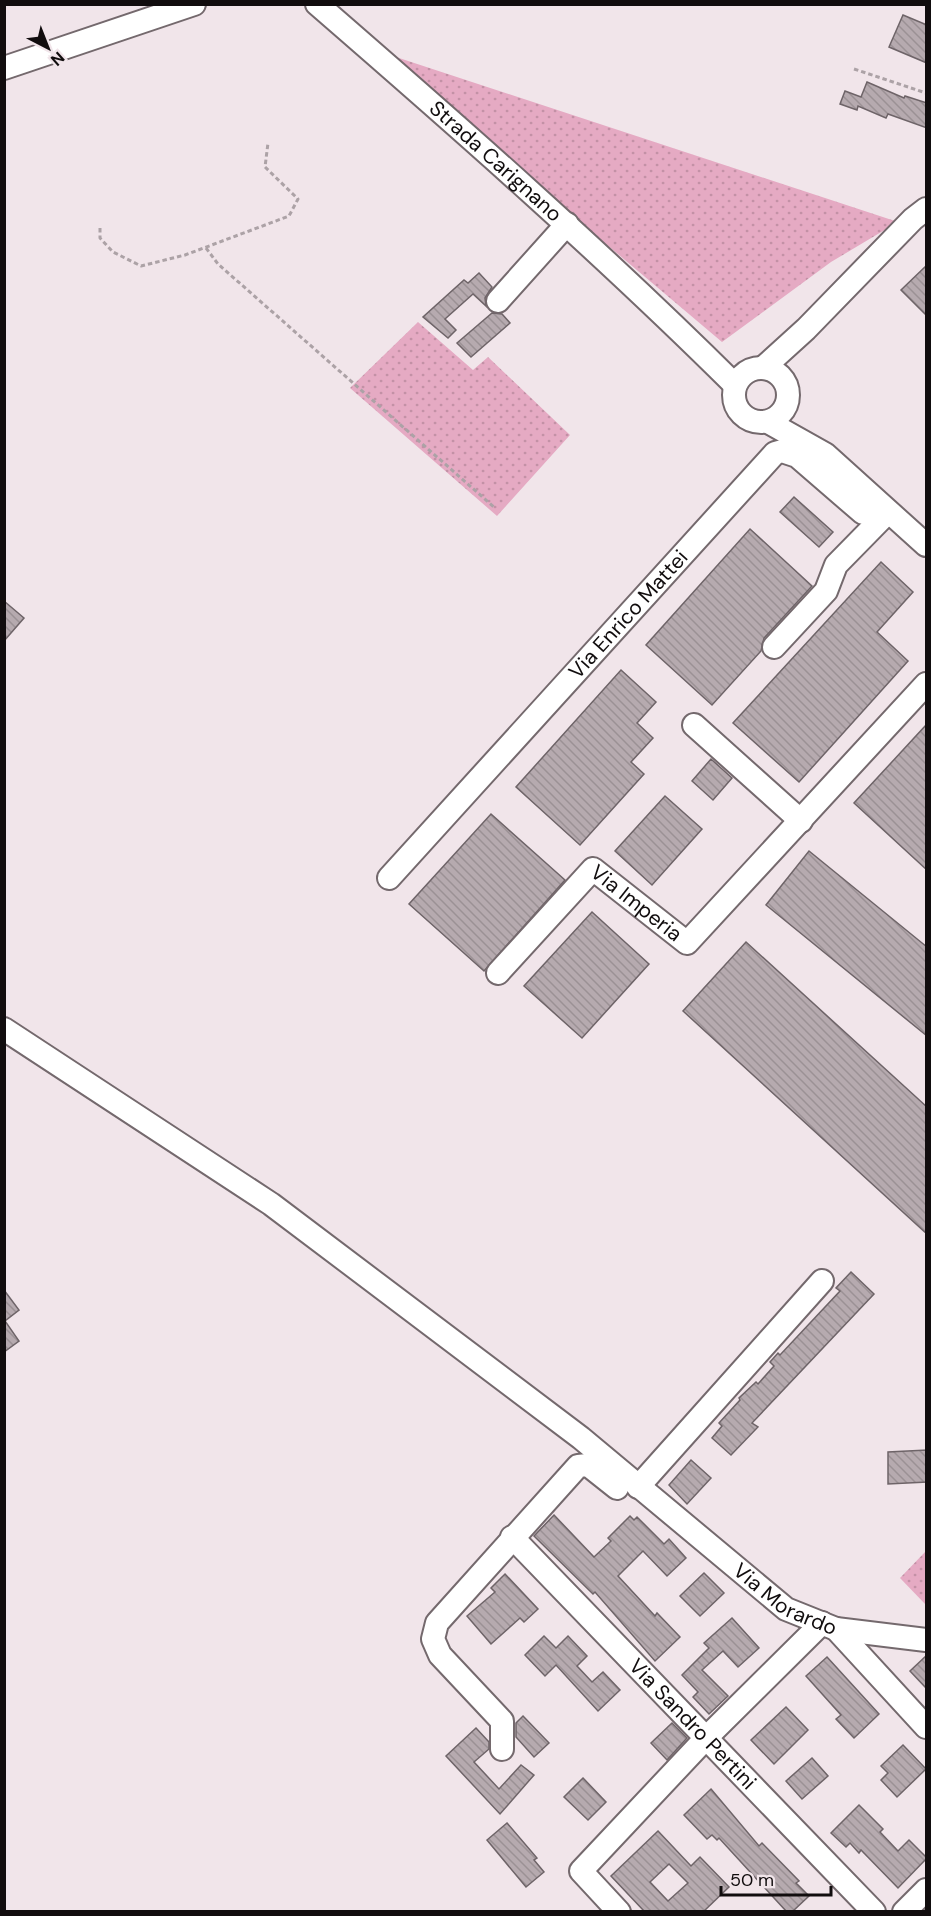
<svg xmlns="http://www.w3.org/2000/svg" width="931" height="1916" viewBox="0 0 931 1916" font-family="'DM Sans',sans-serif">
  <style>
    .green { fill: url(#green-dots) }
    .building { fill: url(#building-back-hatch); stroke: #6e6468; stroke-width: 1.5; fill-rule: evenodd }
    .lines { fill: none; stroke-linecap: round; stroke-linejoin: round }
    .minor-casing { stroke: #74696d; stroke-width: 26 }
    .path { stroke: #aca2a6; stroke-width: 3; stroke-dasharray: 4.5 3; stroke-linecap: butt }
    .minor { stroke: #fff; stroke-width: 22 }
    .labels { text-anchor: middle; stroke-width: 4.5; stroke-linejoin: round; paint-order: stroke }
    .street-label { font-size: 21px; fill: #110d0e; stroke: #f1e5ea }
  </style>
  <defs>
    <pattern id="green-dots" width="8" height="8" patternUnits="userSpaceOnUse" patternTransform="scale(1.5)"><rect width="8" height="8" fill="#e5aac3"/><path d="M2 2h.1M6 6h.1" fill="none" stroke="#c391a6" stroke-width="1.8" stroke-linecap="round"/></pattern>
    <pattern id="building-back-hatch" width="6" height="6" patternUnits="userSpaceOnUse" patternTransform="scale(1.5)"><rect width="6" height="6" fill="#b6aaaf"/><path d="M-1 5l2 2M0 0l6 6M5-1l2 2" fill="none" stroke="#9b9195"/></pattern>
  </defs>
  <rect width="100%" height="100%" fill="#f1e5ea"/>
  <g class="green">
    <polygon points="396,57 898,222 831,262 722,342 580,222"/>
    <polygon points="418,322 473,370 488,357 570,435 497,516 350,388"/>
    <polygon points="926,1551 926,1605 900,1578"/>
  </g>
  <g class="building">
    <polygon points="903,15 927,25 927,63 889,47"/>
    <polygon points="867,82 904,98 905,96 927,103 927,128 888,114 886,118 858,106 857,110 840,104 845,91 861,97"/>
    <polygon points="927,265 927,316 901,290"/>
    <polygon points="479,273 492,287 485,298 486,306 473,294 445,319 456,330 448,338 423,317 464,280 468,283"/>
    <polygon points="492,313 502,314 510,323 471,357 457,343"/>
    <polygon points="794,497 833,532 819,547 780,512"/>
    <polygon points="750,529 812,586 764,638 761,651 712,705 646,645"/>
    <polygon points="881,562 913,592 877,632 908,661 799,782 733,723"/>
    <polygon points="4,601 24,618 4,641"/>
    <polygon points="621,670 656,702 637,723 653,738 631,762 644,774 580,845 516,787"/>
    <polygon points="927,724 927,870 854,803"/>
    <polygon points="711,759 732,778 713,800 692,781"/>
    <polygon points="665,796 702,829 652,885 615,851"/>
    <polygon points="491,814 565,880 484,971 409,904"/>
    <polygon points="809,851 927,947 927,1036 766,905"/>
    <polygon points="592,912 649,964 582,1038 524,986"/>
    <polygon points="746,942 927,1107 927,1234 683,1011"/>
    <polygon points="851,1272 874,1294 752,1423 758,1427 731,1455 712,1438 722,1426 719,1423 740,1400 739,1398 756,1382 758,1384 774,1366 770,1362 778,1353 780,1355 840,1291 836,1288"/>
    <polygon points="4,1290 19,1310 5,1321 19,1341 4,1352"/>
    <polygon points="927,1450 927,1482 888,1484 888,1452"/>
    <polygon points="691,1460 711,1478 687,1504 669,1485"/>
    <polygon points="554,1515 594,1557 611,1541 608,1538 630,1516 634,1520 637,1517 664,1544 669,1539 686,1558 667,1576 643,1551 618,1576 655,1616 657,1613 680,1637 655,1661 595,1592 593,1594 534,1536"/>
    <polygon points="704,1573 724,1593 700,1616 680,1596"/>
    <polygon points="505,1574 538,1609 524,1622 520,1618 491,1644 467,1616 495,1592 491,1588"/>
    <polygon points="732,1618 759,1648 738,1667 723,1651 702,1670 728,1696 709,1714 693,1697 698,1692 682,1675 709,1648 704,1643"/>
    <polygon points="544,1636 556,1648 568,1636 587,1656 577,1666 592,1682 603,1672 620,1690 598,1711 556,1665 545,1676 525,1655"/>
    <polygon points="927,1655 927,1689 910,1671"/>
    <polygon points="827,1657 879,1714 854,1738 836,1719 841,1715 806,1676"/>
    <polygon points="786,1707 808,1730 774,1764 751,1740"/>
    <polygon points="523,1716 549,1743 534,1757 516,1737 516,1723"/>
    <polygon points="672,1723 687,1738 667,1760 651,1743"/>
    <polygon points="476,1728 489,1742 489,1749 474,1762 499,1789 521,1765 534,1775 500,1814 446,1756"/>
    <polygon points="903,1745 926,1769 897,1797 881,1780 888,1773 881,1766"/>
    <polygon points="812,1758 828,1776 802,1799 786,1781"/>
    <polygon points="583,1778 606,1802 588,1820 564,1797"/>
    <polygon points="711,1789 759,1846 762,1843 799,1881 796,1883 809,1896 793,1911 786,1911 719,1838 717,1840 712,1835 707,1839 684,1815"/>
    <polygon points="859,1805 883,1829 880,1832 898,1851 909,1840 927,1858 898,1888 861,1850 859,1853 850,1843 846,1847 831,1833"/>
    <polygon points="507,1823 537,1858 534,1860 544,1872 526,1887 487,1840"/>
    <path d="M658,1831L691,1866L700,1857L729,1887L704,1911H644L611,1876ZM669,1864L688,1883L668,1901L650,1882Z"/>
  </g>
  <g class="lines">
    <defs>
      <g id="minor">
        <path id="s1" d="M317,4C460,128 601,252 735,385"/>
        <polyline points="4,68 194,4"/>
        <polyline points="498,301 567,224"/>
        <circle cx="761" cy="395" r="27"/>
        <polyline points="763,368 806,329 913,219 926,209"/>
        <polyline points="768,422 825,454 926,545"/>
        <polyline points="774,647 826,591 836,565 888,512"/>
        <polyline points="694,725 801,821"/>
        <path id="s2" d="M389,878L775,453L782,451L797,456L863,513L888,512"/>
        <path id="s3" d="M498,973L593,869L687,943L926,684"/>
        <path id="s4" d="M4,1029L271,1204L581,1438L786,1609L836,1629L926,1640"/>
        <polyline points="638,1487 822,1281"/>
        <path id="s5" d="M512,1537L874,1912"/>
        <polyline points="836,1629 926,1727"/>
        <polyline points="502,1749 502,1721 440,1655 433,1639 437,1623 578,1466 588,1465 617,1488"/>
        <polyline points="619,1912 581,1871 706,1738 822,1623"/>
        <polyline points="904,1912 926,1890"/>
      </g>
    </defs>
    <use href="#minor" class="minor-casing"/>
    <g class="path">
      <polyline points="854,69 926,93"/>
      <polyline points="100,228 100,238 113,252 141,266 185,255 289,216 298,199 265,167 268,143"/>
      <polyline points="206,248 218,264 495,508"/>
    </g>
    <use href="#minor" class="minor"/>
  </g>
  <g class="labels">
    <g class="street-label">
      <text dy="7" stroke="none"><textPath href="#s1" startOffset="238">Strada Carignano</textPath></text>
      <text dy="7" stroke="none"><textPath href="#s2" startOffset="356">Via Enrico Mattei</textPath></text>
      <text dy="7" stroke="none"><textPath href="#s3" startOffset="196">Via Imperia</textPath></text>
      <text dy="7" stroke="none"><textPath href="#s4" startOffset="969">Via Morardo</textPath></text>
      <text dy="7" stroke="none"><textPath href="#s5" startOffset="260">Via Sandro Pertini</textPath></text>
    </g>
  </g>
  <rect width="931" height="1916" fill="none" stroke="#110d0e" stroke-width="12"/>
  <g transform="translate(48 48) rotate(138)" stroke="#f1e5ea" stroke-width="4.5" paint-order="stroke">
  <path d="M0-4.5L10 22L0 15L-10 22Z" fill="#110d0e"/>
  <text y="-9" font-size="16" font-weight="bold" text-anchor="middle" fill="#110d0e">N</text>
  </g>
  <path d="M721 1886v9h110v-9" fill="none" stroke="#110d0e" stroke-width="3"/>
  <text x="730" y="1886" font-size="18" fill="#110d0e" stroke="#f1e5ea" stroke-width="4.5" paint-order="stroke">50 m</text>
</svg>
